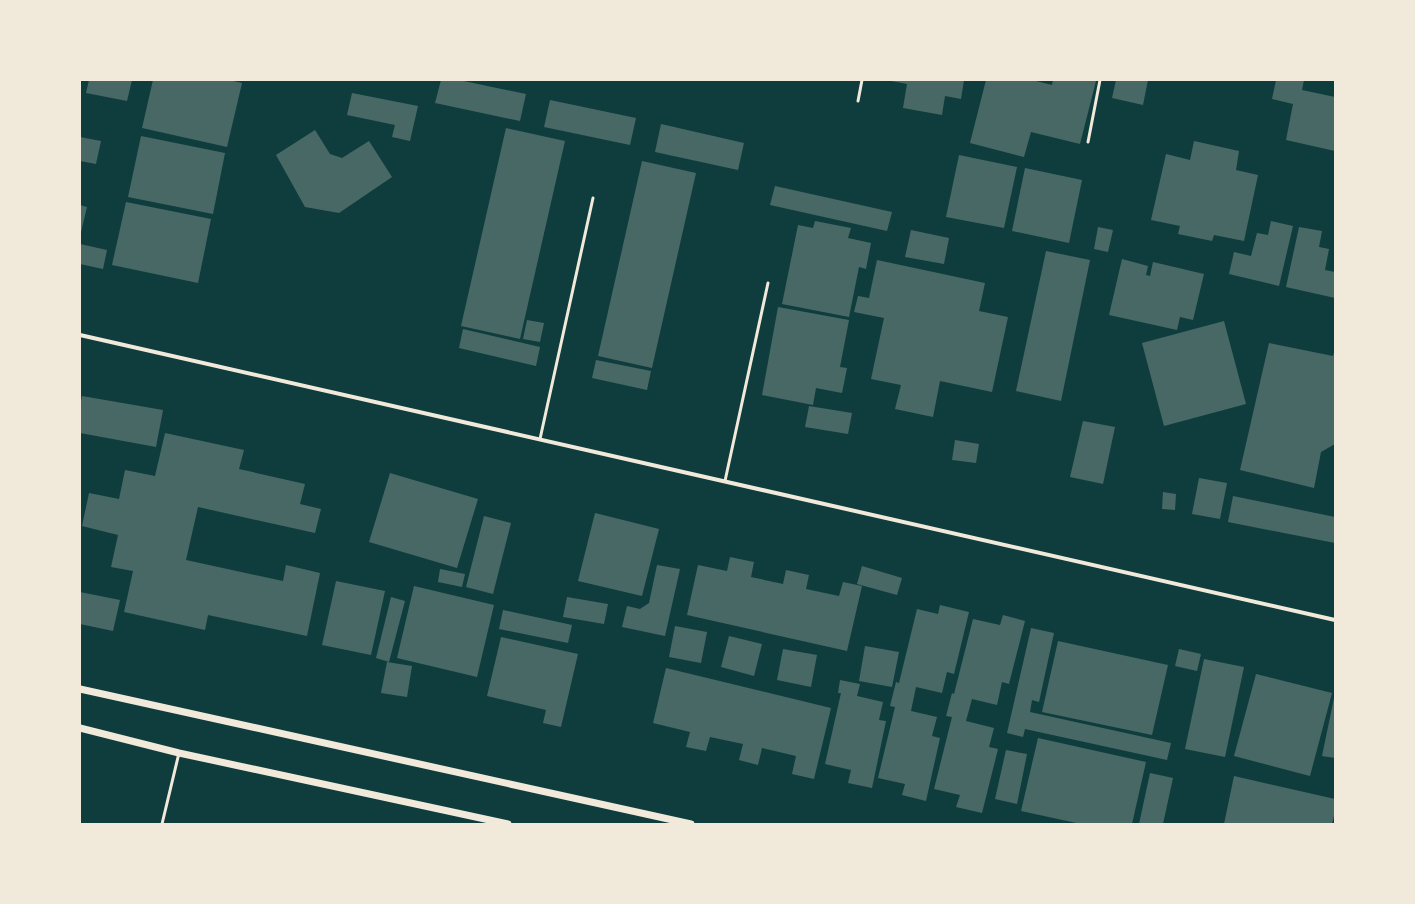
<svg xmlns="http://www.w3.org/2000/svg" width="1415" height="904" viewBox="0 0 1415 904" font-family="Jost,sans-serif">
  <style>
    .building { fill: #486865 }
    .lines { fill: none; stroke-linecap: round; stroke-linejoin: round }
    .service { stroke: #f1e9da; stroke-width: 3 }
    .minor { stroke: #f1e9da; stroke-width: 4 }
    .tertiary { stroke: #f1e9da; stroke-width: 7 }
  </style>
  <rect width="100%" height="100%" fill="#0f3d3e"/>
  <g class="building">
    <polygon points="89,80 132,80 127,101 86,93"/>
    <polygon points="153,80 229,80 242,83 227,147 142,128"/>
    <polygon points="441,80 459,80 526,94 520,121 435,103"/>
    <polygon points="886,80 964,80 961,99 945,96 942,115 903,108 907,84"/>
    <polygon points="986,80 1032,80 1052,85 1053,80 1091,80 1096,81 1080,144 1031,132 1024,157 970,143"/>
    <polygon points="1116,80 1148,80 1143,105 1112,98"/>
    <polygon points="1276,80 1304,80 1302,90 1335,97 1335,151 1286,140 1293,104 1272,99"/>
    <polygon points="352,93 418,106 410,141 392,137 395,125 347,115"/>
    <polygon points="550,100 636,118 630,145 544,127"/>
    <polygon points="661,124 744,143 738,170 655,152"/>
    <polygon points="506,128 565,141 520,339 461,326"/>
    <polygon points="315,130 330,154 342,158 369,141 392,177 339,213 305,207 276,155"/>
    <polygon points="141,136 225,153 213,214 128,197"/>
    <polygon points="80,137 101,141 96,164 80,161"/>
    <polygon points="1194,141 1239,151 1236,170 1258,175 1244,241 1214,235 1212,241 1178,234 1180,226 1151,220 1166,154 1190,160"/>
    <polygon points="959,155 1017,167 1004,228 946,217"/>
    <polygon points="642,161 696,173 652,368 598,356"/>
    <polygon points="1025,168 1082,180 1069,243 1012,231"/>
    <polygon points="775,186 892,212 887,231 770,205"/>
    <polygon points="126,202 211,219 198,283 112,265"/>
    <polygon points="80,205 87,207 81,232 80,232"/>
    <polygon points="815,221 851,228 848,238 871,243 866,269 859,267 849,317 782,304 798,225 813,228"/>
    <polygon points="1271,221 1293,226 1279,286 1229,274 1234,252 1251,256 1257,233 1268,235"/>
    <polygon points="1098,227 1113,230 1108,252 1094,249"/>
    <polygon points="1299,227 1322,231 1319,247 1329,249 1325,270 1335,272 1335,298 1286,287"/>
    <polygon points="911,230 949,238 944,264 905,257"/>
    <polygon points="80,244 107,250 103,269 80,264"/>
    <polygon points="1046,251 1090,260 1061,401 1016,391"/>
    <polygon points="1122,259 1148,266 1146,275 1150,276 1153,262 1204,274 1193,320 1180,317 1177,330 1109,315"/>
    <polygon points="877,260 985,283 979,311 1008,317 992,392 940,381 933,417 895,409 901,385 871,379 884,318 854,312 858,296 869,298"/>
    <polygon points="778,307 849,320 840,367 847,368 842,393 816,388 813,405 762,395"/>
    <polygon points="527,320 544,323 540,342 523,339"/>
    <polygon points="1224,321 1246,404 1164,426 1142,343"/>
    <polygon points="463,329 540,347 536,366 459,348"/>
    <polygon points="1269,343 1333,356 1335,349 1335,444 1321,452 1314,488 1240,470"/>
    <polygon points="596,360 651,371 647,390 592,378"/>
    <polygon points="82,396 163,410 156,447 80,433 80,406"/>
    <polygon points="809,406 852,413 848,434 805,427"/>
    <polygon points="1083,421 1115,427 1103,484 1070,477"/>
    <polygon points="165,433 244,450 239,469 305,484 300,504 321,509 315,533 198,507 186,560 283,581 286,565 320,573 307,636 208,615 205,630 124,612 133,571 111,567 118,535 82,526 89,493 119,499 125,470 155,476"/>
    <polygon points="955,440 979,444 976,463 952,460"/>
    <polygon points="390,473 478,499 457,568 369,542"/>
    <polygon points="1199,478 1227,483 1220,519 1192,514"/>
    <polygon points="1163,492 1176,494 1175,510 1162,509"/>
    <polygon points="1233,496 1335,517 1335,543 1228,522"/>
    <polygon points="595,513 659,529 642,596 578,581"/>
    <polygon points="484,516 511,523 493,594 466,587"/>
    <polygon points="730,557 754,562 751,577 783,584 786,570 809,575 806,589 839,596 843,582 862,586 847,651 687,615 698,565 727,571"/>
    <polygon points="657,565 680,569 665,636 622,627 627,606 640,609 649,603"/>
    <polygon points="862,566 902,578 897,595 857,584"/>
    <polygon points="440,569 465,574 462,587 438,582"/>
    <polygon points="336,581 385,591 371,655 322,645"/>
    <polygon points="414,586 494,605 477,677 397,658"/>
    <polygon points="80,592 120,600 113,631 80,624"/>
    <polygon points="391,597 405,601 389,662 376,658"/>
    <polygon points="567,597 608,604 604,624 563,617"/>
    <polygon points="940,605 969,612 954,674 947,672 942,693 916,687 911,711 937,717 932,736 940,738 926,801 902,795 905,784 878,778 895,707 890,706 896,682 899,683 917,609 938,614"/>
    <polygon points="503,610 572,625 568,643 499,629"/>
    <polygon points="1003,615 1025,621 1009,684 1002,682 997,705 972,699 966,721 994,728 989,747 998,749 982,813 956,807 960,795 934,789 952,717 946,716 952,693 954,694 973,619 1000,625"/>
    <polygon points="675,626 707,632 701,663 669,657"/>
    <polygon points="1031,628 1054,633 1039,702 1032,700 1030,712 1171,743 1167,760 1025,729 1023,737 1007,733"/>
    <polygon points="729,636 762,644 754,676 721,667"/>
    <polygon points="501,637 578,654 561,727 543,723 546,710 487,696"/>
    <polygon points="1058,641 1168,665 1152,735 1042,712"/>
    <polygon points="865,646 899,652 892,687 859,681"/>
    <polygon points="783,649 817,655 811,687 777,680"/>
    <polygon points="1179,649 1201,654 1197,671 1175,666"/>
    <polygon points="1204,659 1244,667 1225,757 1185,749"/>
    <polygon points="387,662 412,666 407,697 381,693"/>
    <polygon points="666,668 831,708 814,779 792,774 796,756 762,748 758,765 739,760 743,744 710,737 706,751 686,747 690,732 653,723"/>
    <polygon points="1256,674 1332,693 1310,776 1234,756"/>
    <polygon points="840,680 860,684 857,696 883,702 879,720 886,721 872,788 848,783 851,770 825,764 841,693 838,693"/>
    <polygon points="1334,698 1335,698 1335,758 1322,756"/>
    <polygon points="1038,738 1146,762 1132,824 1081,824 1021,811"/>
    <polygon points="1006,750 1027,754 1017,804 995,799"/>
    <polygon points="1150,773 1173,778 1163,824 1139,824"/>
    <polygon points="1234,776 1335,799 1335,812 1332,824 1224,824"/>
  </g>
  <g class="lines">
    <g class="service">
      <polyline points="858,101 862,80"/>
      <polyline points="1088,142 1100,80"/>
      <polyline points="540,439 593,198"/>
      <polyline points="725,481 768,283"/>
      <polyline points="162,824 179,753"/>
    </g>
    <polyline class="minor" points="80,335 1335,620"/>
    <g class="tertiary">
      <polyline points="80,689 691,824"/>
      <polyline points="80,728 179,753 508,824"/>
    </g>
  </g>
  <rect width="1415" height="904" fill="none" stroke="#f1e9da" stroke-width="162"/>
</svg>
